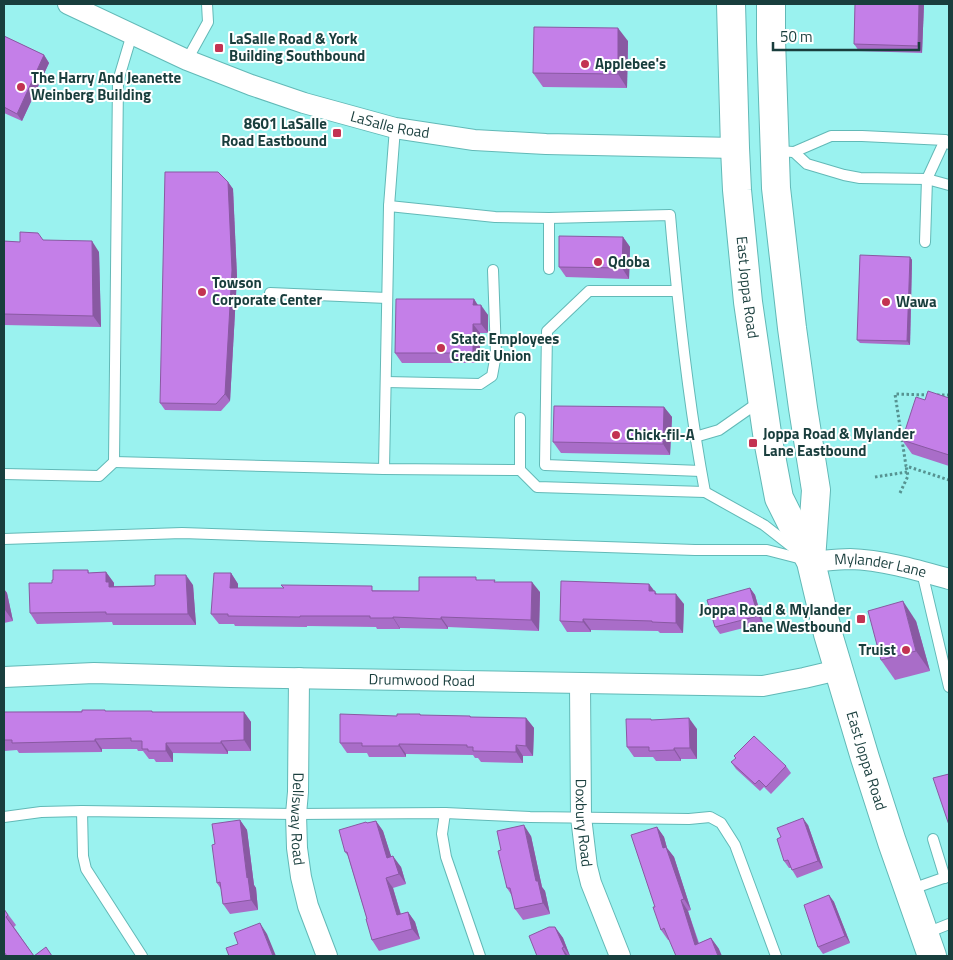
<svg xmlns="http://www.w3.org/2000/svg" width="953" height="960" viewBox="0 0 953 960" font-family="'Titillium Web',sans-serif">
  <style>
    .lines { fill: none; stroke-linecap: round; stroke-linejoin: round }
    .service-casing { stroke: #62b9b7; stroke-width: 12 }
    .minor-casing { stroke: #62b9b7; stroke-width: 22 }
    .secondary-casing { stroke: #62b9b7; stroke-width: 30 }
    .path { stroke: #569391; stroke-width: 3; stroke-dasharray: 2.5 2.5; stroke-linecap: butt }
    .service { stroke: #fff; stroke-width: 10 }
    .minor { stroke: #fff; stroke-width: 20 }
    .secondary { stroke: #fff; stroke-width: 28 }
    .wall { fill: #a96dc8 }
    .shaded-wall { fill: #8959a2 }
    .building { fill: #c47fe8; stroke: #8959a2 }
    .poi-dot { fill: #c33352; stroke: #fff; stroke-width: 2 }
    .labels { text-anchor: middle; stroke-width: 4; stroke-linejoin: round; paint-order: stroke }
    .poi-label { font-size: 15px; font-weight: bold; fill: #193e3d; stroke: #fff; text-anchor: start }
    .street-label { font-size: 15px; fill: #193e3d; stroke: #fff }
  </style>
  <rect width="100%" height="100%" fill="#9af2ef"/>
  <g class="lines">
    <defs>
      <g id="service">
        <polyline points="187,60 208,22 207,4"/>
        <polyline points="395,128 389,206 384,469 520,470"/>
        <polyline points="775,151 794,152 831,136 862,136 945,140 949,144"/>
        <polyline points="794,152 807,164 844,175 860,178 927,179 949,185"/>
        <path d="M389,206L495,217L549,218L670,215C678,308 688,401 705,492"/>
        <polyline points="549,218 549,269"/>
        <polyline points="925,242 927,179 945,140"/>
        <polyline points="677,291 589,291 547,331 545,465 701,471"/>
        <polyline points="270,293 387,298"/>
        <polyline points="386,382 480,384 492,376 496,354 493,270"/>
        <polyline points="520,418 520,470 537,487 705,492 764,525 796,550"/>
        <polyline points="695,437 719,430 759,402"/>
        <polyline points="114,462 384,469"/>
        <polyline points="4,474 99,476 114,462 118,81 132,34"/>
        <polyline points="4,539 182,533 695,550 767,550 806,560"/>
        <polyline points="922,572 949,687"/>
        <polyline points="82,811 83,856 86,869 142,956"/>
        <polyline points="445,813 442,834 446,857 480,956"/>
        <polyline points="4,817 41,812 82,811 296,814 445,813 530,817 689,819 710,817 721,823 735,845 776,956"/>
        <polyline points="933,839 945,878"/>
        <polyline points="909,890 949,876"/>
        <polyline points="924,934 949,924"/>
      </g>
      <g id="minor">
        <path id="s1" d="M68,4L187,60L251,85L304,103L395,128L474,140L546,144L735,148"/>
        <path id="s2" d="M811,562C824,561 837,559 850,559C883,560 917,570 949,579"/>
        <path id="s3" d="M4,677L94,673L231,677L763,686L804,678L838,670"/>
        <path id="s4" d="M299,678L298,792L296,814L297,848L301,877L308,906L327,956"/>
        <path id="s5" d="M580,684L581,817L587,867L591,883L620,956"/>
      </g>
      <g id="secondary">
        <path id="s6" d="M731,4L735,148L737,190L748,302L768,440L779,498L811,562L828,634L865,758L892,842L932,956"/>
        <polyline points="771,4 771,39 776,188 792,328 803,408 816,490 811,560"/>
      </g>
    </defs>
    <use href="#service" class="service-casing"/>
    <use href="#minor" class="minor-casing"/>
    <use href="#secondary" class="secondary-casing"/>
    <g class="path">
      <polyline points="929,395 895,394 906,466 949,480"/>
      <polyline points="937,395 949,395"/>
      <polyline points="875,477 907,472"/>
      <polyline points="900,493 908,476 906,466"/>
    </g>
    <use href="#service" class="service"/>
    <use href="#minor" class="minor"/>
    <use href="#secondary" class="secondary"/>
  </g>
  <g class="wall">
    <polygon points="855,4 924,4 922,53 859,51 854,44"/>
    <polygon points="4,36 44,55 49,63 22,121 4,113"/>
    <polygon points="628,41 627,88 543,87 533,73"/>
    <polygon points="228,182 233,189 237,277 230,401 221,411 165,410 160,403"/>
    <polygon points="623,237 630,247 629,279 566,277 559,267"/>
    <polygon points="43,240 99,252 101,327 4,325 4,241 20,242"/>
    <polygon points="910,257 912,260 910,345 860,343 857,340"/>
    <polygon points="474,299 478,305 488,315 488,333 480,333 480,363 402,363 395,353"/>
    <polygon points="949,398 949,466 912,454 902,440 925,400"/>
    <polygon points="664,407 672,417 670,455 561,453 553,442"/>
    <polygon points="88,570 89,573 106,572 114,583 114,586 193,585 196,625 113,625 112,622 37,624 30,613 52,583"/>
    <polygon points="231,573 238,584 238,588 419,591 477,580 496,582 540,592 539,631 448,627 448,629 400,628 400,629 377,629 376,627 307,626 307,627 235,626 234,624 219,624 211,614"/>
    <polygon points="649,584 657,594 684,604 683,633 660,633 658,631 591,630 591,632 567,632 560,621"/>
    <polygon points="750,588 755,595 763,623 720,634 715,627"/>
    <polygon points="4,589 7,593 13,621 4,623"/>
    <polygon points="916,621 930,671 895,680 881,660"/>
    <polygon points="106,711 153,712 244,712 251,722 251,751 228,751 228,754 173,753 173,762 156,762 154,759 149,759 143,751 138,751 137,749 102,749 102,752 19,753 17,750 4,751 4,712"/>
    <polygon points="421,716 470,716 471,717 526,718 534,728 533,756 523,756 523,763 481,762 478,758 475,758 473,755 406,754 406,757 369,757 367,753 347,753 340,743"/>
    <polygon points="652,720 697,729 697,759 681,759 681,761 656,761 653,757 634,757 627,747"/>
    <polygon points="731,762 786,766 791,773 771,794 764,787 760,791 736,769"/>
    <polygon points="240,820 247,830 254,885 256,888 258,910 230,914 223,904 221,889 217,883 215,844"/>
    <polygon points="376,821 383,831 391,857 401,867 406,884 393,888 401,914 408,912 415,922 420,939 379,951 372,940 367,919 348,856 345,852 366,822 368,823"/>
    <polygon points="808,825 823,868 797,878 791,868 789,868 784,861"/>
    <polygon points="657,827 664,837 667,848 674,857 691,910 688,911 699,943 711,938 719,949 668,940 661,930 655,907"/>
    <polygon points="531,836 542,887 545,891 550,914 523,920 515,909 512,896 507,888 501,850"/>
    <polygon points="829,895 834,902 850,943 823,954 818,947"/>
    <polygon points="4,909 16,925 14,927 34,956 52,956 4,956"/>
    <polygon points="555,927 563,938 570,956 536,956 537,956"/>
  </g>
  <g class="shaded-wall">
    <polygon points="919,4 924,4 922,53 918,46"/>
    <polygon points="618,28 628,41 627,88 618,74"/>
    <polygon points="44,55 49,63 22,121 17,114"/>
    <polygon points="228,182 233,189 237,277 230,401 225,394"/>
    <polygon points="623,237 630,247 629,279 622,268"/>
    <polygon points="92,241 99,252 101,327 93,316"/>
    <polygon points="910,257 912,260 910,345 907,341"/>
    <polygon points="474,299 480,309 473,305"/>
    <polygon points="481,305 488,315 488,333 481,324"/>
    <polygon points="473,324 480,333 480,363 473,353"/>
    <polygon points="664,407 672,417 670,455 663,444"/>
    <polygon points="106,572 114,583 114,588 109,587 106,582"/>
    <polygon points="231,573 238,584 238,598 230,588"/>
    <polygon points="186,575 193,585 196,625 188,614"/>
    <polygon points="532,582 540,592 539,631 531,620"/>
    <polygon points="649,584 662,602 649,591"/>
    <polygon points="750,588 755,595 763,623 758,616"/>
    <polygon points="4,589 7,593 13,621 5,610 4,603"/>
    <polygon points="676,594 684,604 683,633 676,623"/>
    <polygon points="903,601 916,621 930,671 916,651"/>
    <polygon points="393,617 400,628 400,629 393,618"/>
    <polygon points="441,617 448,627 448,629 441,619"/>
    <polygon points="583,619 591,630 591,632 583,622"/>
    <polygon points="244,712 251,722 251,751 244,740"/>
    <polygon points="526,718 534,728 533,756 526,746"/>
    <polygon points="689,718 697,729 697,759 690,748"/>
    <polygon points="95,739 102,749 102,752 95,741"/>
    <polygon points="221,741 228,751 228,754 221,743"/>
    <polygon points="166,743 173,753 173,762 166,751"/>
    <polygon points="399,744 406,754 406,757 399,746"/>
    <polygon points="516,745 523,756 523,763 516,752"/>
    <polygon points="674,748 681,759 681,761 674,750"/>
    <polygon points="803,818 808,825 823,868 818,861"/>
    <polygon points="240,820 247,830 254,885 256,888 258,910 251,900 247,878"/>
    <polygon points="376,821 383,831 395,868 387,858"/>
    <polygon points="524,825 531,836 542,887 545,891 550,914 543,903 536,881"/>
    <polygon points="657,827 664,837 667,848 674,857 691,910 684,899 663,848"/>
    <polygon points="393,856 401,867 406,884 399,874"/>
    <polygon points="386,878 393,888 404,926 397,915"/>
    <polygon points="829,895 834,902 850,943 845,936"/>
    <polygon points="681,900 688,911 702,955 695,945"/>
    <polygon points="408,912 415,922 420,939 412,929"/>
    <polygon points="260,923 267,934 276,956 273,956"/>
    <polygon points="555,927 563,938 570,956 564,947"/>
    <polygon points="711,938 719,949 722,956 718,956"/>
    <polygon points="562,948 568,956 566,956"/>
  </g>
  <g class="building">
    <polygon points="855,4 919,4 918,46 854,44"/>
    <polygon points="534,27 618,28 618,74 533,73"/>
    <polygon points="4,36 44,55 17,114 4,107"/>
    <polygon points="165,172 218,172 228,182 232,270 225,394 216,404 160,403"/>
    <polygon points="20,232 38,233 43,240 92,241 93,316 4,314 4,241 20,242"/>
    <polygon points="559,236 623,237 622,268 559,267"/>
    <polygon points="860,255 910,257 907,341 857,340"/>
    <polygon points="396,299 474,299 473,305 481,305 481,324 473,324 473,353 395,353"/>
    <polygon points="928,391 949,398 949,455 902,440 916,397 925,400"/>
    <polygon points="554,406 664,407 663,444 553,442"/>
    <polygon points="53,570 88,570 88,573 106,572 106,582 109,582 109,587 153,586 155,585 155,575 186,575 188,614 106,614 106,612 30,613 29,583 52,583 52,580 53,580"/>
    <polygon points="214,573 231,573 230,588 284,588 281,585 372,586 372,591 419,591 419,577 476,577 476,580 495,580 494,582 532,582 531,620 441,617 441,619 393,617 393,618 370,618 370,616 300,616 300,617 228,616 228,614 211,614"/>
    <polygon points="561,581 649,584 649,591 655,591 655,594 676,594 676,623 652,622 652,621 583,619 583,622 560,621"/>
    <polygon points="750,588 758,616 715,627 707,600"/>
    <polygon points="903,601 916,651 881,660 868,611"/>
    <polygon points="82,710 105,710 105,711 152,711 152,712 244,712 244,740 221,741 221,743 166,743 166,751 148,751 148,749 142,749 142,741 131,741 131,738 95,739 95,741 12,743 12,740 4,740 4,712 82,712"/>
    <polygon points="340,714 397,716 397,714 420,714 420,715 470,716 470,717 526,718 526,746 516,745 516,752 473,751 473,747 467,747 467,745 399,744 399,746 362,746 362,743 340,743"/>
    <polygon points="689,718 690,748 674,748 674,750 649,751 649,747 627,747 626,719 651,719 651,720"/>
    <polygon points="754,736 786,766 766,787 759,780 755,784 731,762 736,758 734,756"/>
    <polygon points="949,774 949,825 933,778"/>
    <polygon points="803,818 818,861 792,870 788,860 784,861 777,839 781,837 777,828"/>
    <polygon points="240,820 247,878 248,877 251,900 223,904 220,882 217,883 212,845 215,844 212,824"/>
    <polygon points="376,821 387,858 393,856 399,874 386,878 397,915 408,912 412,929 372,940 366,919 367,919 347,852 345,852 339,830 366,822 367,823"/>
    <polygon points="524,825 536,881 538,881 543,903 515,909 510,888 507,888 498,851 501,850 497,831"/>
    <polygon points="657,827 663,848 666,847 684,899 681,900 695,945 711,938 718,956 676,956 664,928 661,930 653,907 655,907 631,835"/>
    <polygon points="829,895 845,936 818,947 804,905"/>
    <polygon points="4,909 8,915 6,917 34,956 46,947 52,956 7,956 4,952"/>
    <polygon points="260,923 273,956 229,956 226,948 238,944 234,933"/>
    <polygon points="549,927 555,927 564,947 562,948 566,956 536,956 537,956 529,936"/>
  </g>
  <g class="poi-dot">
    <rect x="214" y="43" width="10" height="10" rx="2.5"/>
    <circle cx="585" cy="64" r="5"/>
    <circle cx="21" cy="87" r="5"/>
    <rect x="332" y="128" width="10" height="10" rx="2.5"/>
    <circle cx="598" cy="262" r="5"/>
    <circle cx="202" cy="292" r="5"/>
    <circle cx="886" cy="302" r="5"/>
    <circle cx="441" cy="348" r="5"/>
    <circle cx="616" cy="435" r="5"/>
    <rect x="748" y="438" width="10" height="10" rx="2.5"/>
    <rect x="856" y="614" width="10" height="10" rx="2.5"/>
    <circle cx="906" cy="650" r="5"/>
  </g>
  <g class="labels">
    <g class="poi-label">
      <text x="229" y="44">LaSalle Road &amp; York<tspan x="229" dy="17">Building Southbound</tspan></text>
      <text x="595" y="69">Applebee's</text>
      <text x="31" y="83">The Harry And Jeanette<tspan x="31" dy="17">Weinberg Building</tspan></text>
      <text x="327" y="129" text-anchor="end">8601 LaSalle<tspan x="327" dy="17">Road Eastbound</tspan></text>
      <text x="608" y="267">Qdoba</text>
      <text x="212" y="288">Towson<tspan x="212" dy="17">Corporate Center</tspan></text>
      <text x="896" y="307">Wawa</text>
      <text x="451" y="344">State Employees<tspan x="451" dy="17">Credit Union</tspan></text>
      <text x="763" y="439">Joppa Road &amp; Mylander<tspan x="763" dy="17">Lane Eastbound</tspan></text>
      <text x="626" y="440">Chick-fil-A</text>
      <text x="851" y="615" text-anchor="end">Joppa Road &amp; Mylander<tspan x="851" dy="17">Lane Westbound</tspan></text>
      <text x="896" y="655" text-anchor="end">Truist</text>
    </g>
    <g class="street-label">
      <text dy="5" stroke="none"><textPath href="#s1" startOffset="345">LaSalle Road</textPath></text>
      <text dy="5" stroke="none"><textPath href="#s6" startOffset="284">East Joppa Road</textPath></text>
      <text dy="5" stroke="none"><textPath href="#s2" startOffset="70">Mylander Lane</textPath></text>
      <text dy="5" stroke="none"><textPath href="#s3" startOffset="418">Drumwood Road</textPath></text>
      <text dy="5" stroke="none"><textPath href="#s6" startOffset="775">East Joppa Road</textPath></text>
      <text dy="5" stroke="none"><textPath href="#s4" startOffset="141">Dellsway Road</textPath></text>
      <text dy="5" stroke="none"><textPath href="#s5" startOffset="139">Doxbury Road</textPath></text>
    </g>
  </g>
  <rect width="953" height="960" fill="none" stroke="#193e3d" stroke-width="10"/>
  <path d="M773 42v8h146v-8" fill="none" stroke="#193e3d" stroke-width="2.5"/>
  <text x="780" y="42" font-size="15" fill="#193e3d" stroke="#ffffff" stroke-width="4" paint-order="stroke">50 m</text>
</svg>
